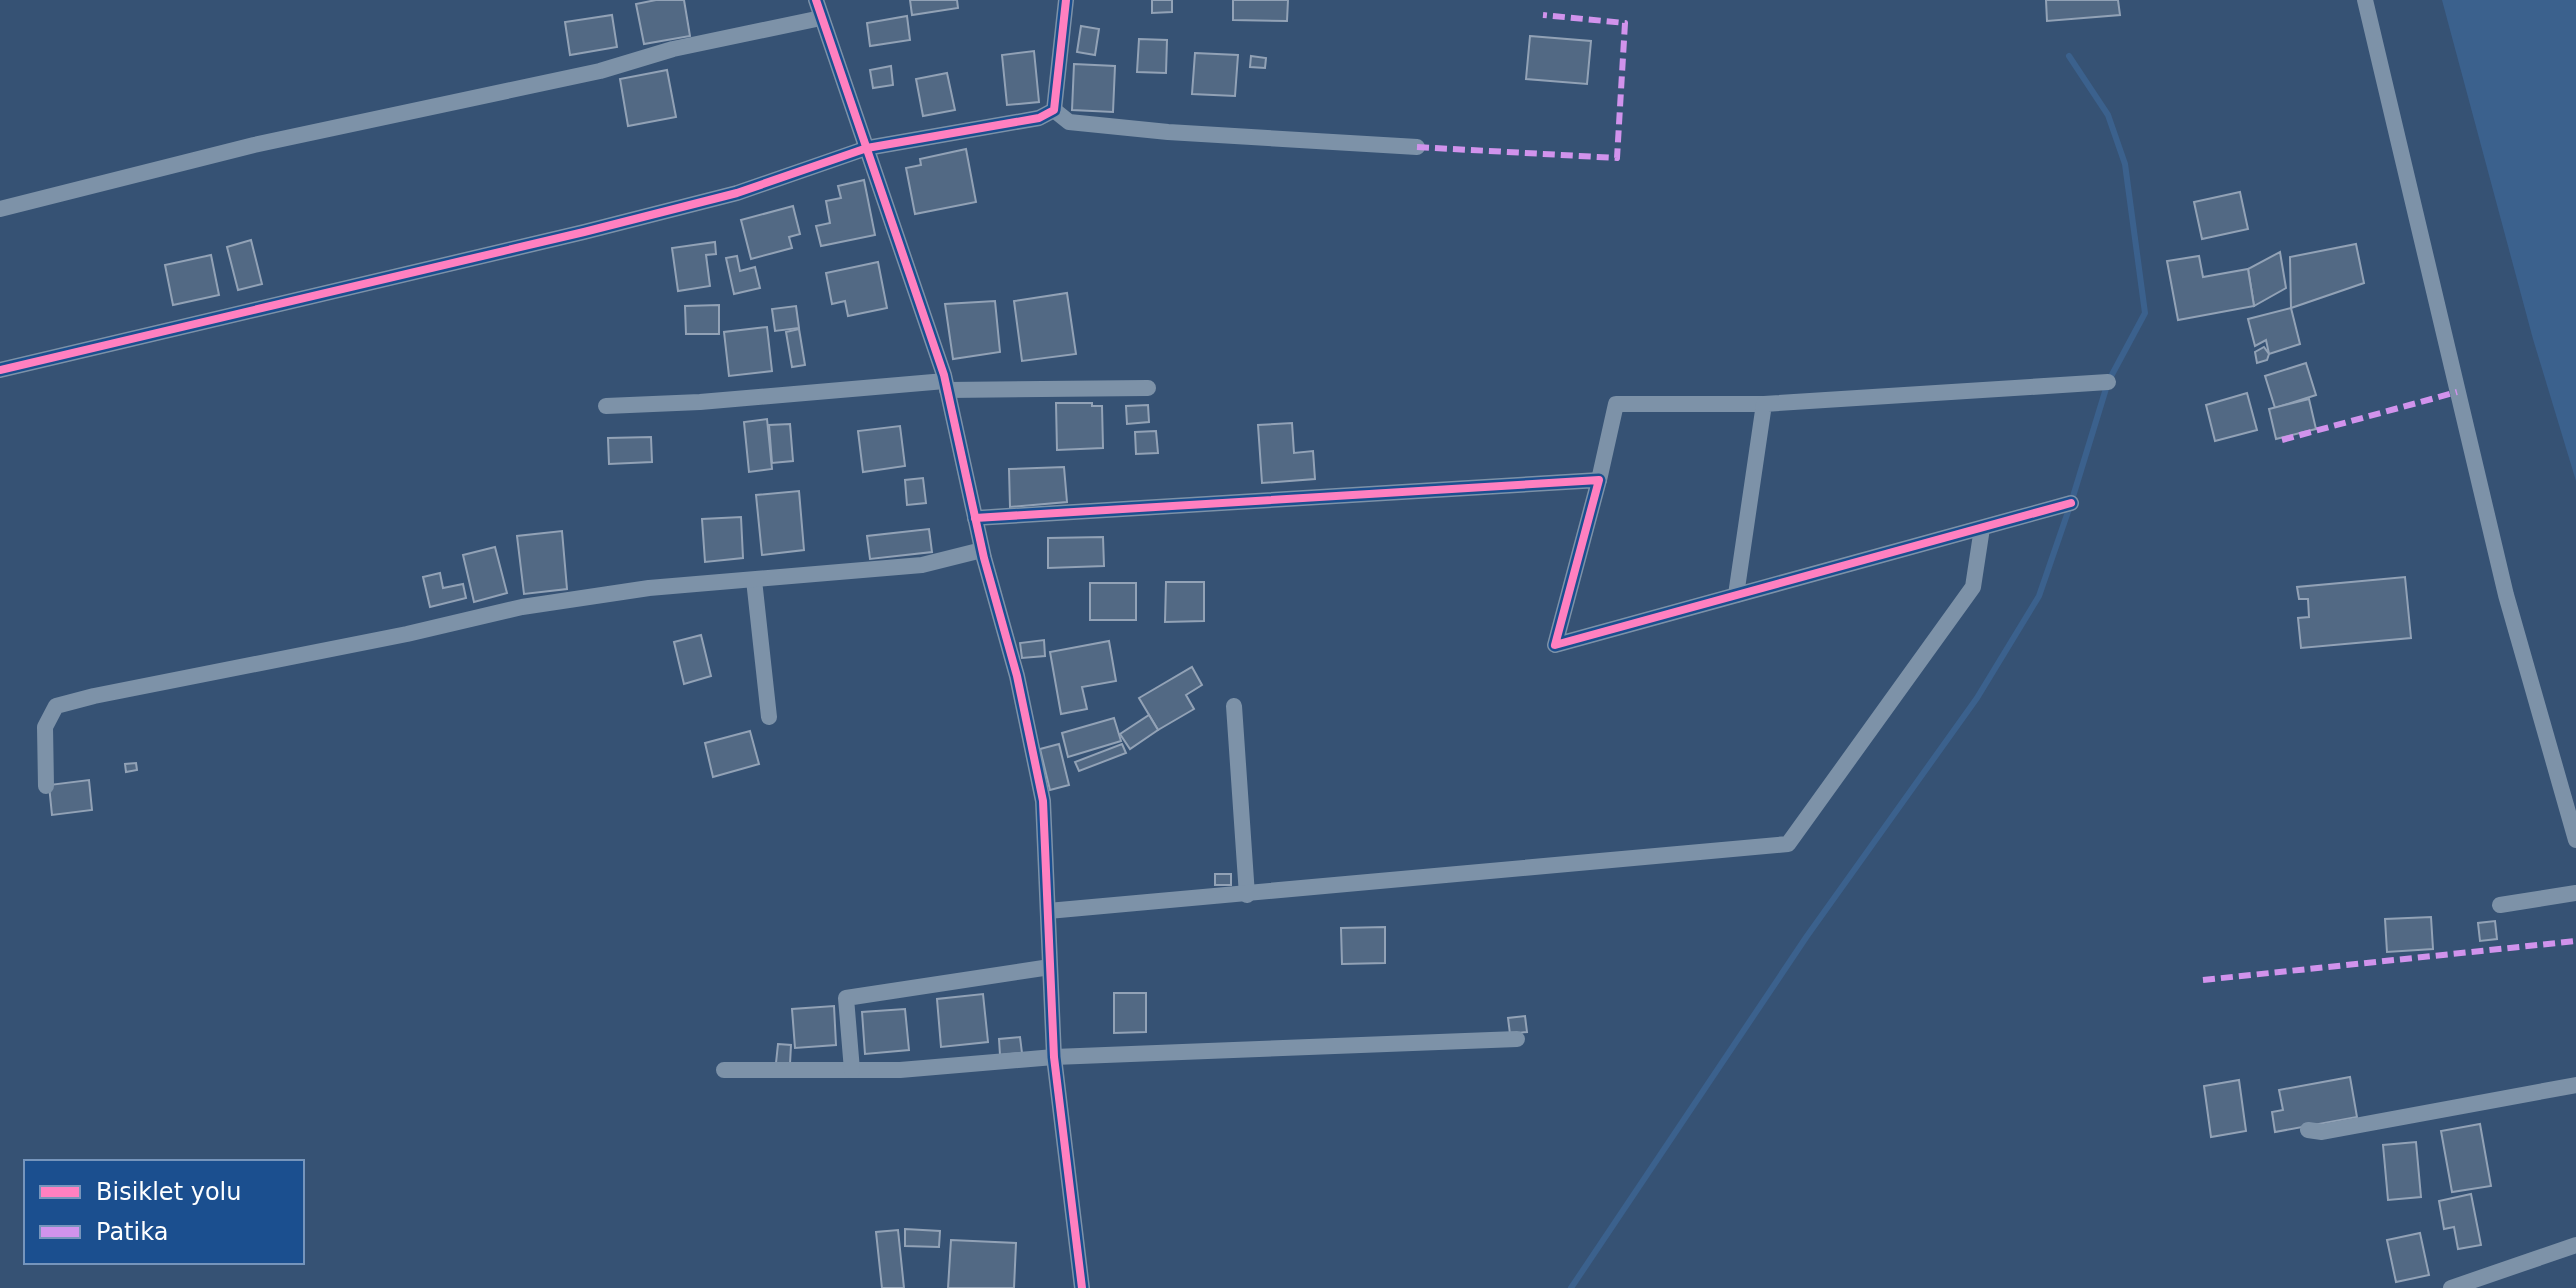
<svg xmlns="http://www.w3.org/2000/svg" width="2576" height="1288" viewBox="0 0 2576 1288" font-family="'DejaVu Sans',sans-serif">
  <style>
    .water { fill: #3b618d }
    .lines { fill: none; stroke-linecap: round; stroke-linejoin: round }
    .stream { stroke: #3b618d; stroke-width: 6 }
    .building { fill: #526984; stroke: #92a2b6; stroke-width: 2 }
    .minor { stroke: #7d92a8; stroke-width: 16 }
    .quiet { stroke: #d193ec; stroke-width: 6; stroke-dasharray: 12 6; stroke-linecap: butt }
    .cycleway-casing { stroke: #1b4f8f; stroke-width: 13 }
    .cycleway { stroke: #ff80c0; stroke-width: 8 }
  </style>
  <rect width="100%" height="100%" fill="#365274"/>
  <polygon class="water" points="2442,0 2576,0 2576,481 2533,339"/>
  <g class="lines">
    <polyline class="stream" points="1571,1288 1807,936 1977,698 2039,596 2071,503 2108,382 2145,313 2125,164 2108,115 2069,56"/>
  </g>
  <g class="building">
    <polygon points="656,0 684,0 690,36 644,44 636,4"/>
    <polygon points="910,0 957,0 958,8 912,15"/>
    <polygon points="1152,0 1172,0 1172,12 1152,13"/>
    <polygon points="1233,0 1288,0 1287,21 1233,20"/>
    <polygon points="2046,0 2118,0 2120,15 2047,21"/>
    <polygon points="612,15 617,47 570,55 565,22"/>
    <polygon points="907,16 910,40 870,46 867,23"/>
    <polygon points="1081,26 1099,29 1095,55 1077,52"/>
    <polygon points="1530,36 1591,41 1587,84 1526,79"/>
    <polygon points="1139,39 1167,40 1166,73 1137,72"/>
    <polygon points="1034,51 1039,102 1007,105 1002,55"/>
    <polygon points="1195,53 1238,55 1235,96 1192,94"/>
    <polygon points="1251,56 1266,58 1265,68 1250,67"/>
    <polygon points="1074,64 1115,66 1113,112 1072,110"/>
    <polygon points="891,66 893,85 873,88 870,70"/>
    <polygon points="667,70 676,117 628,126 620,79"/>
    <polygon points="947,73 955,110 923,116 916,79"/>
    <polygon points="966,149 976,202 915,214 906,168 921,165 920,159"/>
    <polygon points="864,180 875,235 821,246 816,226 830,223 826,201 841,198 838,186"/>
    <polygon points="2240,192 2248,229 2202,239 2194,202"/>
    <polygon points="793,206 800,234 789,237 792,248 751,259 741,220"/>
    <polygon points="251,240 262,284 238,290 227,247"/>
    <polygon points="715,242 716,254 706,255 710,286 678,291 672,248"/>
    <polygon points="2356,244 2364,283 2291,308 2290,257"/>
    <polygon points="2280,252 2286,288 2254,306 2248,269"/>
    <polygon points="211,255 219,295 173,305 165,265"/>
    <polygon points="737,256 740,271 755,267 760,288 734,294 726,258"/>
    <polygon points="2199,256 2203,277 2248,269 2254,306 2178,320 2167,261"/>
    <polygon points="878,262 887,308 848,316 845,301 832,304 826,273"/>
    <polygon points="1067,293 1076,354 1022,361 1014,301"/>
    <polygon points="995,301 1000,352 953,359 945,304"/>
    <polygon points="719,305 719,334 686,334 685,306"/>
    <polygon points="796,306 799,328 775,331 772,309"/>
    <polygon points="2291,308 2300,344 2269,354 2266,340 2255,346 2248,319"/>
    <polygon points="767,327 772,371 729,376 724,332"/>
    <polygon points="799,329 805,365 792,367 786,332"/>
    <polygon points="2264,347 2269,354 2267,360 2257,363 2255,352"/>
    <polygon points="2306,363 2316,395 2275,408 2265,376"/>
    <polygon points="2247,393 2257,430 2215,441 2206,405"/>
    <polygon points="2309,399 2316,429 2276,439 2269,409"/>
    <polygon points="1056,403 1092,403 1092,406 1102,406 1103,448 1057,450"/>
    <polygon points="1148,405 1149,422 1127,424 1126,406"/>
    <polygon points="767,419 772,469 749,472 744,422"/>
    <polygon points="1292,423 1294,453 1313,451 1315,479 1262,483 1258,425"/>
    <polygon points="790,424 793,461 772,463 769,425"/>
    <polygon points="900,426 905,466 863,472 858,431"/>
    <polygon points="1156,431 1158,453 1136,454 1135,432"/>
    <polygon points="651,437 652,462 609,464 608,438"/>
    <polygon points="1064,467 1067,502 1010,507 1009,469"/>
    <polygon points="923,478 926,503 907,505 905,480"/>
    <polygon points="799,491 804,550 762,555 756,495"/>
    <polygon points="741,517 743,558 705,562 702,519"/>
    <polygon points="929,529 932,552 870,559 867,536"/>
    <polygon points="562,531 567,589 524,594 517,536"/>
    <polygon points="1103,537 1104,566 1048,568 1048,538"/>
    <polygon points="495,547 507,593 474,602 463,555"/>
    <polygon points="440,573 443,588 463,584 466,598 430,607 423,577"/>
    <polygon points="2405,577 2411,638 2301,648 2298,618 2309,617 2308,599 2299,599 2297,587"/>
    <polygon points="1166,582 1204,582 1204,621 1165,622"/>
    <rect x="1090" y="583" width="46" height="37"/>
    <polygon points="701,635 711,676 684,684 674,642"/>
    <polygon points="1044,640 1045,656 1022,658 1020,643"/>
    <polygon points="1109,641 1116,681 1082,687 1087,709 1061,714 1050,652"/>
    <polygon points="1192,667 1202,685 1186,695 1194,709 1158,730 1139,698"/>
    <polygon points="1149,715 1158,730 1130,749 1120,734"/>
    <polygon points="1114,718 1121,741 1068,757 1062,733"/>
    <polygon points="750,731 759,764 713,777 705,743"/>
    <polygon points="1059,744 1069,785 1050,790 1040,749"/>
    <polygon points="1122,744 1126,753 1079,771 1075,762"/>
    <polygon points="136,763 137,770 126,772 125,764"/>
    <polygon points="89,780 92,810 52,815 49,785"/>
    <rect x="1215" y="874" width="16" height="11"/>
    <polygon points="2431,917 2433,949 2387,952 2385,919"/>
    <polygon points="2495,921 2497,939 2480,941 2478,923"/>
    <polygon points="1385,927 1385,963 1342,964 1341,928"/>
    <polygon points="1114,993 1146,993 1146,1032 1114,1033"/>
    <polygon points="983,994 988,1042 941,1047 937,999"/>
    <polygon points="834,1006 836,1045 795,1048 792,1009"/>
    <polygon points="905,1009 909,1050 865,1054 862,1012"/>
    <polygon points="1525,1016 1527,1032 1510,1034 1508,1018"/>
    <polygon points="1020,1037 1022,1053 1000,1055 999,1039"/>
    <polygon points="778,1044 791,1045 790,1064 776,1063"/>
    <polygon points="2350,1077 2357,1117 2275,1132 2272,1112 2283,1110 2279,1090"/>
    <polygon points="2239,1080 2246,1131 2211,1137 2204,1086"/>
    <polygon points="2480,1124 2491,1186 2452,1192 2441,1131"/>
    <polygon points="2416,1142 2421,1197 2388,1200 2383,1145"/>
    <polygon points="2471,1194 2481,1245 2458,1249 2454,1227 2444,1229 2439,1201"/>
    <polygon points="905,1229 940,1231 939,1247 905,1246"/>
    <polygon points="898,1230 904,1288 882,1288 876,1232"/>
    <polygon points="2420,1233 2429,1275 2396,1282 2387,1240"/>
    <polygon points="951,1240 1016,1243 1014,1288 948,1288"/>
  </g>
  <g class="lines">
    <g class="minor">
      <polyline points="816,0 944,375 984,558 1017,676 1043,801 1054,1057 1082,1288"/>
      <polyline points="2365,0 2506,595 2576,840"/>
      <polyline points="1054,110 1069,122 1168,132 1417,147"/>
      <polyline points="0,209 254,145 600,71 673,49 821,18"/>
      <polyline points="0,370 584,232 737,193 867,148 1039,118 1054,110 1066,0"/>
      <polyline points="947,390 1148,388"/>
      <polyline points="606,406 700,402 945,381"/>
      <polyline points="1599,480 1616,404 1764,404"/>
      <polyline points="975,518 1599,480 1555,645 2071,503"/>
      <polyline points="754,580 769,717"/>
      <polyline points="1736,595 1764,404 2108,382"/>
      <polyline points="1234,706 1247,895"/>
      <polyline points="46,786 45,727 56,706 94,696 407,634 522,607 649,588 922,565 982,550"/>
      <polyline points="2500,905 2576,893"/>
      <polyline points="1048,911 1788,844 1973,587 1982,528"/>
      <polyline points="724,1070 900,1070 1054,1057 1517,1039"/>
      <polyline points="852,1070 846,998 1050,967"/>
      <polyline points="2308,1130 2322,1132 2576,1085"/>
      <polyline points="2451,1288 2576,1245"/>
    </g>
    <g class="quiet">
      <polyline points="1417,147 1617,158 1625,23 1543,15"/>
      <polyline points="2282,440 2457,392"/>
      <polyline points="2203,980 2576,941"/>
    </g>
    <defs>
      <g id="cycleway">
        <polyline points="816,0 944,375 984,558 1017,676 1043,801 1054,1057 1082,1288"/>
        <polyline points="0,370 584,232 737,193 867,148 1039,118 1054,110 1066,0"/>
        <polyline points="975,518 1599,480 1555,645 2071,503"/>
      </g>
    </defs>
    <use href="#cycleway" class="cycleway-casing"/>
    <use href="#cycleway" class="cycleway"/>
  </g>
  <rect x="24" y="1160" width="280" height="104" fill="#1b4f8f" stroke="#7695bc" stroke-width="2"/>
  <rect x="40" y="1186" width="40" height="12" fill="#ff80c0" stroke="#7695bc" stroke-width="2"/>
  <text x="96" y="1200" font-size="24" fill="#ffffff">Bisiklet yolu</text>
  <rect x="40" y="1226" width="40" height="12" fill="#d193ec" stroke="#7695bc" stroke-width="2"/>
  <text x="96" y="1240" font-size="24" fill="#ffffff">Patika</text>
</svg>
